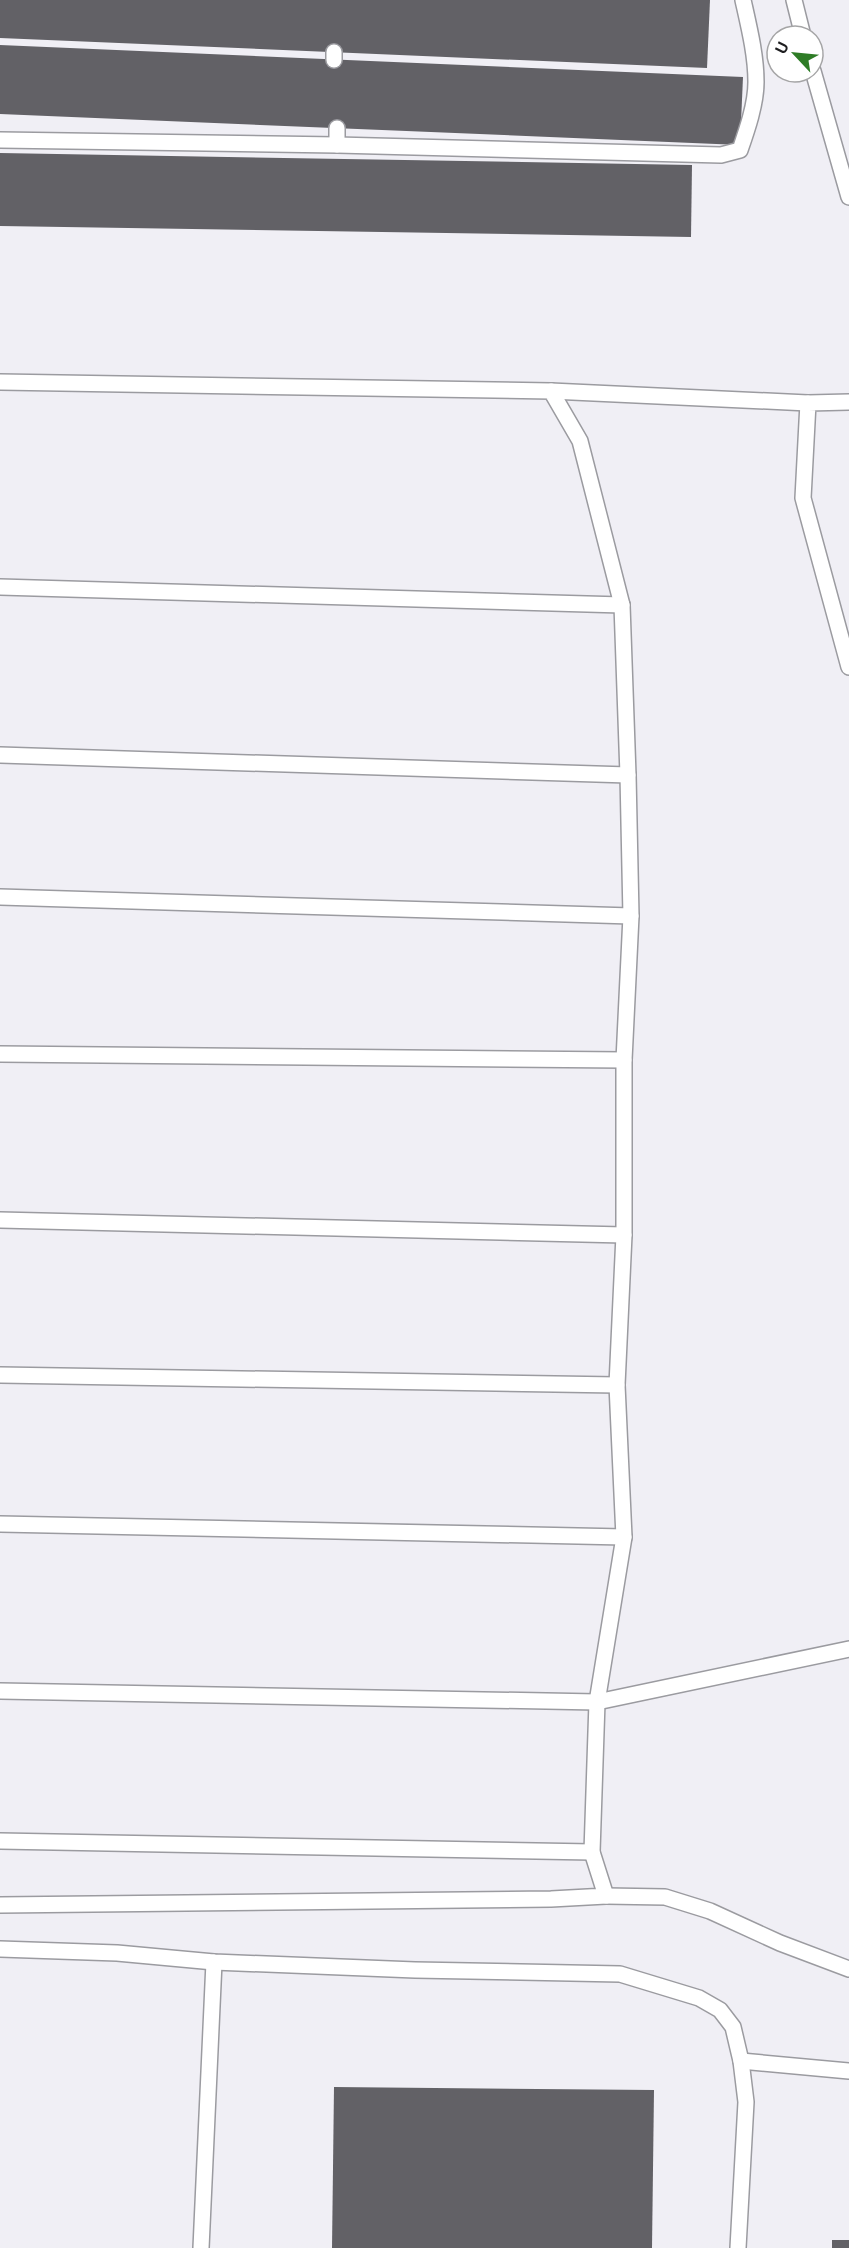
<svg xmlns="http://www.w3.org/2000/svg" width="849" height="2248" viewBox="0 0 849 2248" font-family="'Space Grotesk',sans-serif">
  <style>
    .building { fill: #626166 }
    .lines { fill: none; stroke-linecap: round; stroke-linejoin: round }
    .service-casing { stroke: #9b9ba0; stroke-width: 18 }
    .service { stroke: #fff; stroke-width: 15 }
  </style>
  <rect width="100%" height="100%" fill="#f0eff5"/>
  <g class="building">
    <polygon points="0,0 710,0 707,68 0,38"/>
    <polygon points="0,45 743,77 740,145 0,114"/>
    <polygon points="0,153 692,165 691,237 0,226"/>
    <polygon points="334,2087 654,2090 652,2248 332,2248"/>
    <rect x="832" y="2240" width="17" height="8"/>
  </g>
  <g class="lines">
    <defs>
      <g id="service">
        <polyline points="794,0 803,36"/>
        <polyline points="334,60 334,52"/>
        <polyline points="813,71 849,197"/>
        <polyline points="337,128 337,145"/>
        <path d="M0,140L337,145L721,155L740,150C747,130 756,104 756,82C756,55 749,27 743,0"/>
        <polyline points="0,382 551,391 580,441 622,605 628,775 631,916 624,1060 624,1235 617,1385 624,1537 597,1702 592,1852 606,1896 551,1899 0,1905"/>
        <polyline points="551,391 808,403"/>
        <polyline points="849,402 808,403 803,498 849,667"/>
        <polyline points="0,587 622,605"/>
        <polyline points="0,755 628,775"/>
        <polyline points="0,897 631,916"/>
        <polyline points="0,1054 624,1060"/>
        <polyline points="0,1220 624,1235"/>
        <polyline points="0,1375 617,1385"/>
        <polyline points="0,1524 624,1537"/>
        <polyline points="0,1691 597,1702 849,1649"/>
        <polyline points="0,1841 592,1852"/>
        <polyline points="606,1896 665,1897 710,1911 780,1943 849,1969"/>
        <polyline points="0,1949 117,1953 214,1962 415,1970 620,1974 699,1998 720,2010 733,2027 741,2061 746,2102 738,2248"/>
        <polyline points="741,2061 849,2071"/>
        <polyline points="201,2248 214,1962"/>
      </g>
    </defs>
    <use href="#service" class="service-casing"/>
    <use href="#service" class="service"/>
  </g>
  <g transform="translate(795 54) rotate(296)"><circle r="28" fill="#ffffff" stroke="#a5a5a6" stroke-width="1.5"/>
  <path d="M0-4.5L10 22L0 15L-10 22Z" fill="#2e7c26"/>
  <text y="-9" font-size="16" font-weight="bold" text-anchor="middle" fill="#1e1e20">U</text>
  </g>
</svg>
